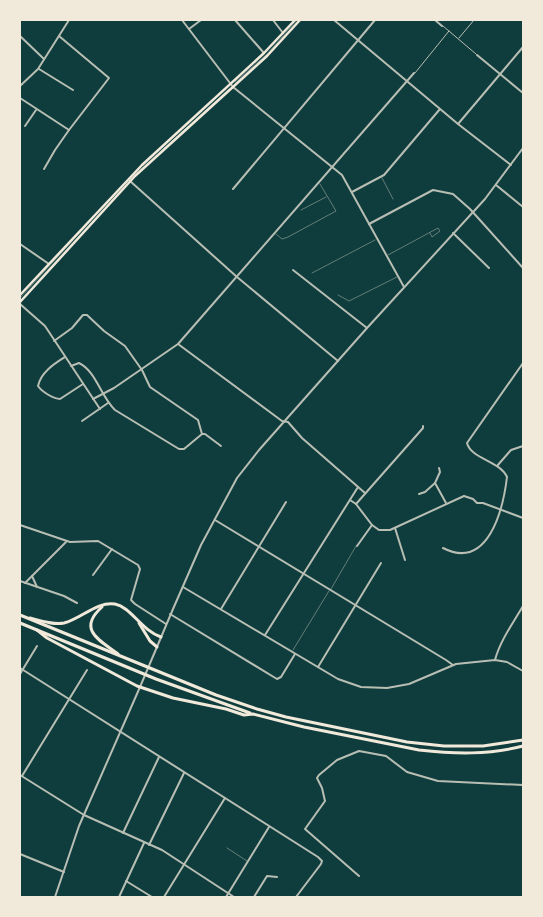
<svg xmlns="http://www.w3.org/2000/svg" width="543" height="917" viewBox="0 0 543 917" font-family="Overpass,sans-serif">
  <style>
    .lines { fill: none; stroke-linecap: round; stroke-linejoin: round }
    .service { stroke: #b8beb3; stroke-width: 0.5 }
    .pedestrian { stroke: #b8beb3; stroke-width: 1 }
    .minor { stroke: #b8beb3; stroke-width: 2 }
    .tertiary { stroke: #b8beb3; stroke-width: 2 }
    .secondary { stroke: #f1e9da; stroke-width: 2.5 }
    .trunk { stroke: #f1e9da; stroke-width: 3 }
  </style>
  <rect width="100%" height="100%" fill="#0f3d3e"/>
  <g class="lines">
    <g class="service">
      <polyline points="235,82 266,55 297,20"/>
      <polyline points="160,152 229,89"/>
      <polyline points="382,178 393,199"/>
      <polyline points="301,210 326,197"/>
      <polyline points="276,234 282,239 288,237 336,211 320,184"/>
      <polyline points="388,255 438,228 440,231 432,237 430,233"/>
      <polyline points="312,273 375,240"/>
      <polyline points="338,295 349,301 397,277"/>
      <polyline points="20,298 87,225"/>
      <polyline points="331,589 356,546"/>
      <polyline points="293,650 329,591"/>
      <polyline points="227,848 247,861"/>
    </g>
    <g class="pedestrian">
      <polyline points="443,26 476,54"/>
      <polyline points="459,38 474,20"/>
      <polyline points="415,73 449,31"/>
    </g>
    <g class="minor">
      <polyline points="182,20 233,87 342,175 404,287"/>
      <polyline points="235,20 264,53"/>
      <polyline points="273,20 283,33"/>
      <polyline points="334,20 458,124 511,165"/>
      <polyline points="435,20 442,26"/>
      <polyline points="189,29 201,20"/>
      <polyline points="20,36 44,59"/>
      <polyline points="477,55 523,93"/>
      <polyline points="39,69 73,90"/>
      <polyline points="20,86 38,69 69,20"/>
      <polyline points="20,98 69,130"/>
      <polyline points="458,124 523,47"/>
      <polyline points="25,126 36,110"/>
      <polyline points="44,169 55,150 69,130 109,78 59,36"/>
      <polyline points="130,181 237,277 338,361"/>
      <polyline points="496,185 523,207"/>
      <polyline points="233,189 375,20"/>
      <polyline points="352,192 384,175 440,109"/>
      <polyline points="369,224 433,190 453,194 470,209 523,268"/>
      <polyline points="453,233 489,268"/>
      <polyline points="20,244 49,264"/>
      <polyline points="293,270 367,328"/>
      <polyline points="20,304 45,326 100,409"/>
      <polyline points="54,341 72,328 83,315 87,315 104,331 125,346 142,370 150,387 198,420 202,434"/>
      <polyline points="178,344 282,421 288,422 302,438 365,493"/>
      <path d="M65,357C54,364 41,372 38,386C42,392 54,399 60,399L83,384"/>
      <path d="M71,366L79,363C96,371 101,397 115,410L179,449H184L202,434"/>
      <polyline points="93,399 114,388 178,344 414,73"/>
      <polyline points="82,421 108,403"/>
      <polyline points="202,434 205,434 221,446"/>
      <polyline points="497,466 511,450 523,446"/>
      <polyline points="439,468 440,472 435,483 446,503"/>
      <polyline points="419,494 425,492 435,483"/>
      <polyline points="350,500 356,504 372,525 357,546"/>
      <polyline points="356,504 423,428 423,426"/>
      <polyline points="215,520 446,660 453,665"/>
      <polyline points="20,525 70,542 98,541 138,565 140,569 131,600 135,604 166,624"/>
      <polyline points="372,525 379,530 390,530 464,496 473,499 477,503 483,503 523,518"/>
      <polyline points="395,528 405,560"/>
      <path d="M443,548C488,571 503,510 507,477C500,461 471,459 467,443L523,363"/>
      <polyline points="93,575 112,549"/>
      <polyline points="32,576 37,587"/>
      <polyline points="20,581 64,596 77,603"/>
      <polyline points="25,583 66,542"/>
      <polyline points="221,609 286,502"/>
      <polyline points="170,614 277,679 281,677 295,654"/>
      <polyline points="265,635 358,487"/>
      <path d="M495,660C500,641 513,623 523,606"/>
      <polyline points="318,667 381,563"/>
      <polyline points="20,668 318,857 322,861 321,864 296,897"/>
      <polyline points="20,674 37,646"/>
      <polyline points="20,775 84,815 162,850 234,897"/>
      <polyline points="22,776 87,670"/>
      <polyline points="123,833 159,757"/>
      <polyline points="149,845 184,773"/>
      <polyline points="359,876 305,829 325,801 322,788 317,778 319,775 337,760 359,751 386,756 407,772 438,781 523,785"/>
      <polyline points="126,881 152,897"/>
      <polyline points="119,897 144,843"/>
      <polyline points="164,897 225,798"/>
      <polyline points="226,897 269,827"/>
      <polyline points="254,897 267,876 277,877"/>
    </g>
    <g class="tertiary">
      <polyline points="183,587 338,679 361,687 387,688 409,684 456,664 495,660 507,662 523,671"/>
      <polyline points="20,854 64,872"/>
      <polyline points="55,897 79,826 140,687 173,609 201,545 237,478 259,450 367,328 485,199 523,148"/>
    </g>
    <g class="secondary">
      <polyline points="20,295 142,165 264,53 295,20"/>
      <polyline points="20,302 135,176 267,56 300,20"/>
    </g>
    <g class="trunk">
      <path d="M102,607C76,630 101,641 118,654"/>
      <polyline points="20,615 216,695 257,709 286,717 407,742 444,746 483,746 523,740"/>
      <path d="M30,618C42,621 53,625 64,623C81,619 97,601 115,604C131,607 141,630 161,637"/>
      <polyline points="20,623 156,679 250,713"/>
      <polyline points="139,623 150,641 157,647"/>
      <path d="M37,630L47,638L137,686L173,698L226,709L244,715L253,714L304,727L419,750C455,754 489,755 523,746"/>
    </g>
  </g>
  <rect width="543" height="917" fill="none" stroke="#f1e9da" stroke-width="42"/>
</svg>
